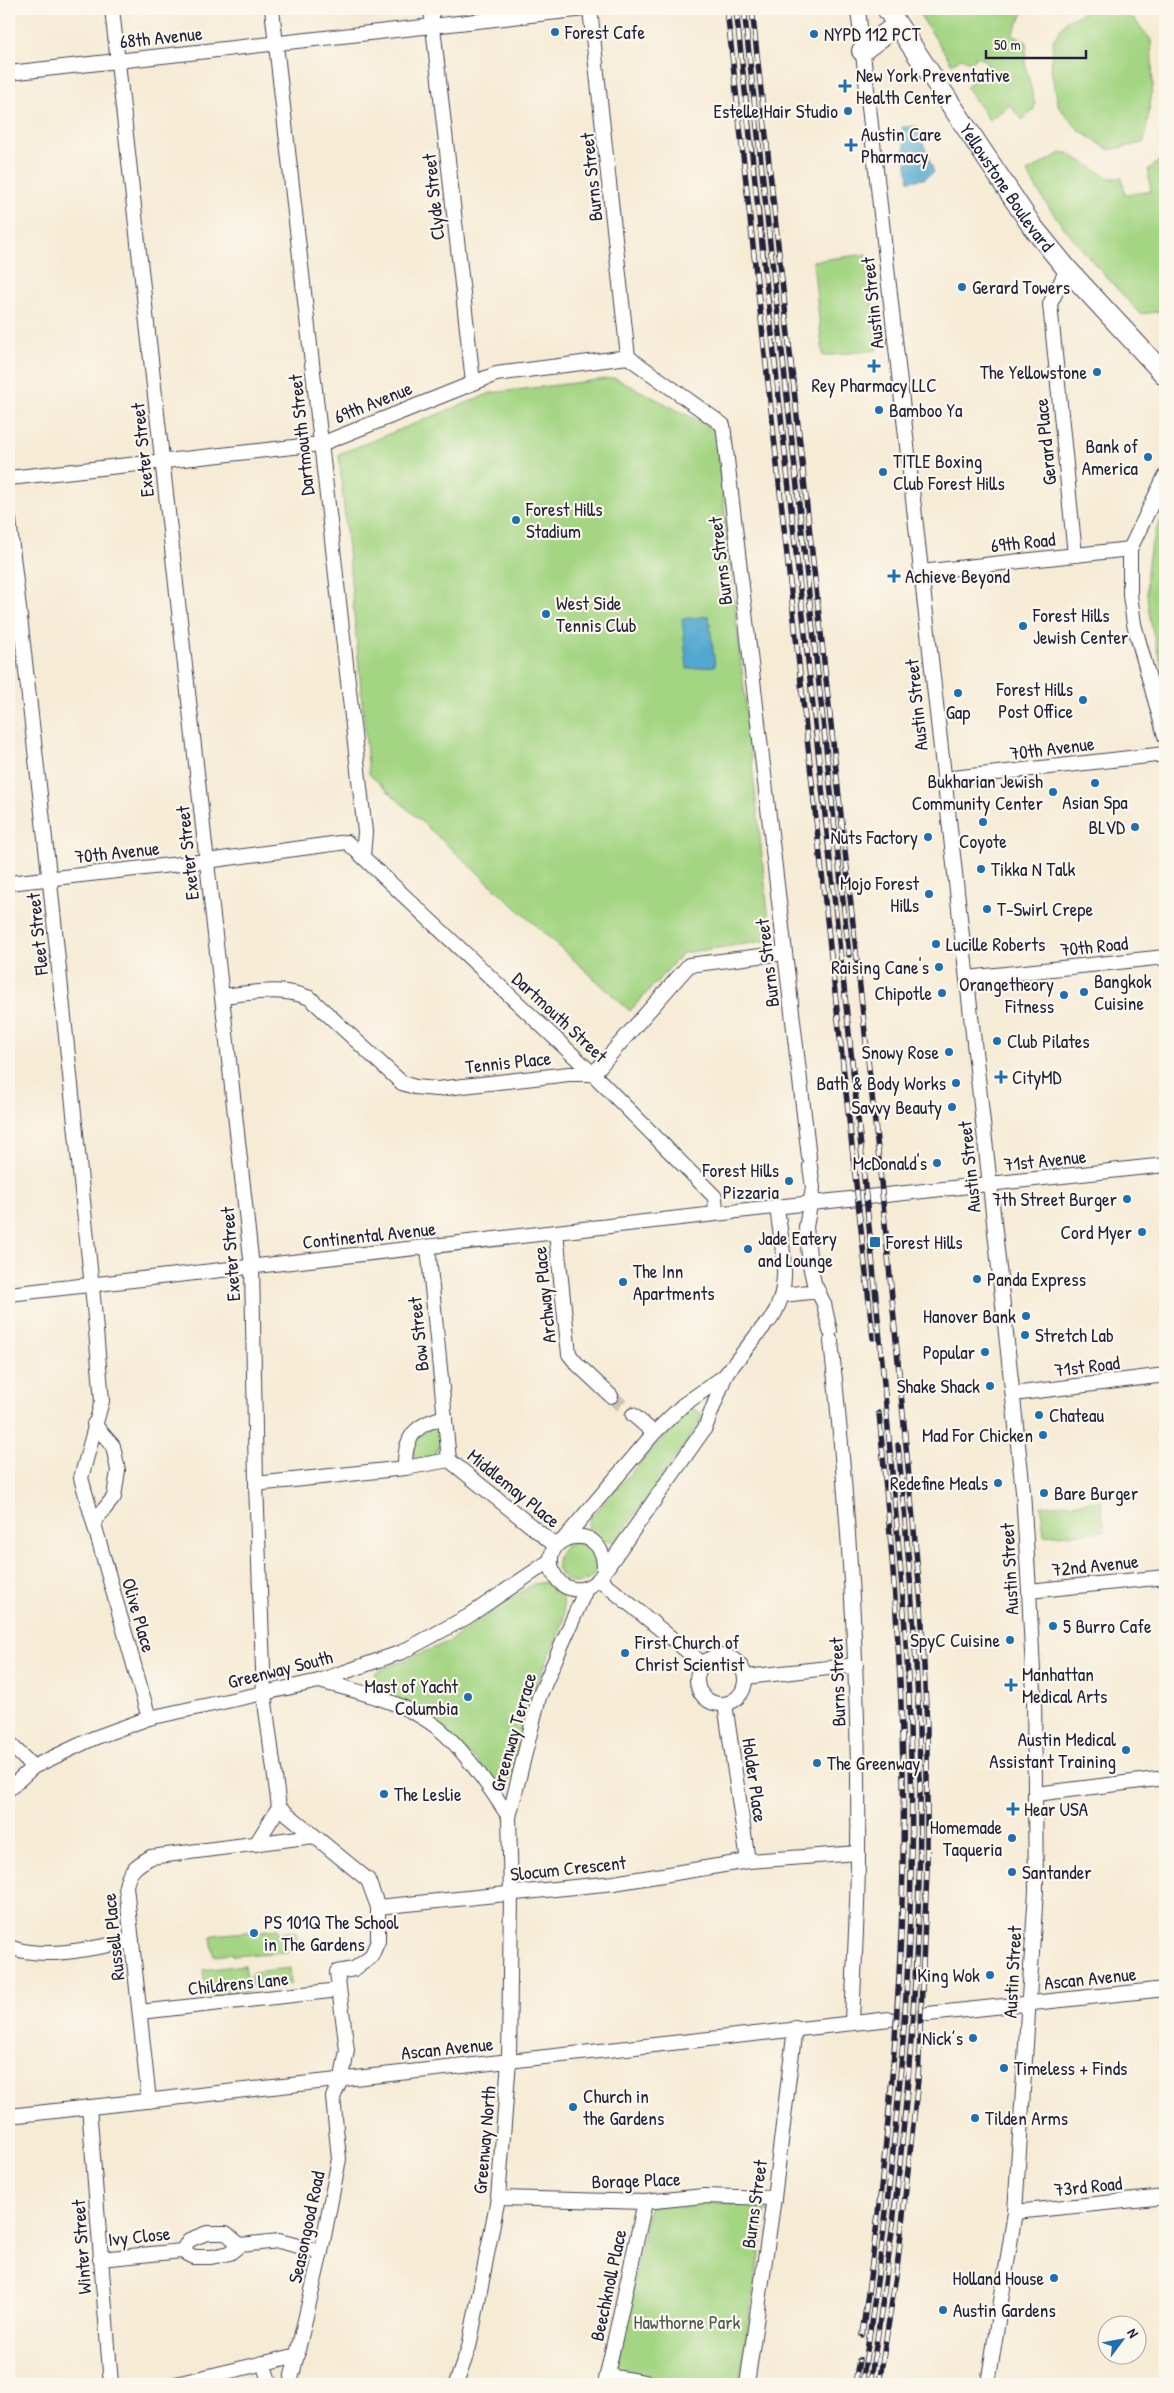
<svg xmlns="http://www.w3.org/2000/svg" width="1174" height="2393" viewBox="0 0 1174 2393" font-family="'Patrick Hand',sans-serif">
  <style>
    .green { fill: #a4d583; stroke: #637c5f }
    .water { fill: #53a8d0; stroke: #3a6586 }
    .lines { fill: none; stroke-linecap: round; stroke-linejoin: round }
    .street-tunnel { stroke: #ccc3b6; stroke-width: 14; stroke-dasharray: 14 7; stroke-linecap: butt }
    .street-casing { stroke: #424052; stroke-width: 16 }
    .secondary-casing { stroke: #424052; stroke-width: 22 }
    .street { stroke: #fff; stroke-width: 14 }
    .secondary { stroke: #fff; stroke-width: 20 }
    .rail-casing { stroke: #22223b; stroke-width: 5.5 }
    .rail { stroke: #fbf7ec; stroke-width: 4; stroke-dasharray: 11; stroke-linecap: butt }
    .poi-dot { fill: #1f6fb2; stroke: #fbf7ec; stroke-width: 2 }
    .labels { text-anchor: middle; stroke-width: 4.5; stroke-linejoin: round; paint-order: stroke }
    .poi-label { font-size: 19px; fill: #22223b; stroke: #fbf7ec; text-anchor: start }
    .street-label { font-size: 19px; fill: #22223b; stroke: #fbf7ec }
    .park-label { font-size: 19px; fill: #495851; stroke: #fbf7ec }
  </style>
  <rect width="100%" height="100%" fill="#fbf7ec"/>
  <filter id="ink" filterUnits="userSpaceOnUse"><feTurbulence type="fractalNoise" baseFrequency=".02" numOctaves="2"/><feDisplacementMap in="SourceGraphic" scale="10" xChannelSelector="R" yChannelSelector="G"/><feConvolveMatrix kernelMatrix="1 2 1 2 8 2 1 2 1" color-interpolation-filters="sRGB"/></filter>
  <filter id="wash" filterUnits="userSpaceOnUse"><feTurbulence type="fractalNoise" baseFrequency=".0096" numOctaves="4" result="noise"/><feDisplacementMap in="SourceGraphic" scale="20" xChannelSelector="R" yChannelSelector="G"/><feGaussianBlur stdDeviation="1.12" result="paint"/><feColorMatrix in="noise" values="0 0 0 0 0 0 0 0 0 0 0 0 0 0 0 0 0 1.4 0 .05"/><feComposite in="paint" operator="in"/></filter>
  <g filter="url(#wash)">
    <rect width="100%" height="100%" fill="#f6ebd5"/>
    <g class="green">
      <polygon points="916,9 1025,9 1012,35 1027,42 1025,63 1035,105 1033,111 1022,120 1010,105 989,120 966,87 972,82 972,71 988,68 985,60 976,56 972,63 961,58 952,64"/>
      <polygon points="1113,9 1134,19 1151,40 1153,86 1144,143 1109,150 1079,130 1059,107 1051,70 1053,41 1066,21 1089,10"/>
      <path d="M1061,153H1068L1109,178H1122L1125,195L1151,191L1148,170L1165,156V311L1140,314C1100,269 1056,226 1027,172Z"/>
      <polygon points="867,254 877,350 823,356 813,261"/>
      <polygon points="615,378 716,430 771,940 683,953 630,1011 369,774 339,454 491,393"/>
      <path d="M1165,511V678C1148,617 1134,570 1165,511Z"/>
      <path d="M689,1409L696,1410L702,1414L698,1426L619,1537L615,1542C603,1543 597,1536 588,1528L590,1518Z"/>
      <path d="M437,1426C447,1437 440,1446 433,1456L417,1460L412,1453C415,1436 422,1432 437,1426Z"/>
      <polygon points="1101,1501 1104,1531 1044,1536 1041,1506"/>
      <circle cx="577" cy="1563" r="20"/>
      <polygon points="546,1582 563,1598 564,1621 531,1697 512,1776 506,1784 501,1786 492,1783 477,1760 375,1692 371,1682 376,1672 448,1642 533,1584"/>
      <polygon points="278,1929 278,1933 296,1931 299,1948 297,1951 233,1956 232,1953 214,1955 211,1938 213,1935"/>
      <polygon points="245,1965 249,1991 206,1996 203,1970"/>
      <polygon points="290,1968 291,1983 252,1987 250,1975 253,1972"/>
      <polygon points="682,2202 762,2204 766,2209 739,2384 672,2384 622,2373 615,2368 649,2207"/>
    </g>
    <g class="water">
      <polygon points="917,126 934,172 924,179 909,181 902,127"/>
      <polygon points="709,616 715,666 687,669 682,619"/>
    </g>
  </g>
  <g filter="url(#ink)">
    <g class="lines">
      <g class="street-tunnel">
        <polyline points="611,1396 633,1415"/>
        <polyline points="890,2019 928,2014"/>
      </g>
      <defs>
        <g id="street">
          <polyline points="112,9 252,1267 256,1484 264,1695 279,1807 256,1844"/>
          <polyline points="272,9 365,832 363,856"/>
          <polyline points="431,9 473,382"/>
          <polyline points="590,9 628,357"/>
          <polyline points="858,9 990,1185 1023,1491 1029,1591 1034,1692 1036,1891 1015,2212 988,2384"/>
          <polyline points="9,73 585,9"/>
          <polyline points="1067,269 1050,304 1075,555"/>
          <polyline points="628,357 723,425 809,1157"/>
          <polyline points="1165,476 1130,549 1130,595 1134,624 1165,736"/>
          <polyline points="9,478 321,444 496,374 628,357"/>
          <polyline points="9,520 51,892 94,1307 102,1401 81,1478 149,1718"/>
          <polyline points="921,572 1130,549"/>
          <polyline points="944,779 1165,754"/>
          <polyline points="9,883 207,861 347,842 593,1074 715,1197 716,1213"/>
          <polyline points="967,978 1165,957"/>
          <path d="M222,996C253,993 281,986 310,998L402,1083L415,1087L437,1089L569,1074H593L689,965L784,953"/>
          <polyline points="810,1166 813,1188 806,1227 810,1265 814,1283 824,1304 830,1331"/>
          <polyline points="738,1211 1165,1165"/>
          <polyline points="556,1233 569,1354 577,1364 611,1396"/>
          <polyline points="428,1247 449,1460"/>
          <polyline points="9,1294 733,1212"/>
          <polyline points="783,1295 818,1291"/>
          <path d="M770,1320C794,1288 781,1244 777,1207"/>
          <path d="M831,1341C849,1511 860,1682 858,1853C858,1910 854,1966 852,2023"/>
          <polyline points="1013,1394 1165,1375"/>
          <polyline points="633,1415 654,1433"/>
          <polyline points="449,1460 556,1546"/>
          <path d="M405,1468C404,1437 415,1424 445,1417"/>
          <polyline points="256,1484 405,1468 449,1460"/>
          <polyline points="94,1522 114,1497 118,1470 113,1446 94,1424"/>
          <polyline points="564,1539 654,1433 683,1405 726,1375"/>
          <path d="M604,1570C604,1557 602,1548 591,1540C585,1536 577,1536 569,1538C529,1550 562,1614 599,1579L705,1428L726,1374L764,1326"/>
          <polyline points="599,1579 703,1664"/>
          <polyline points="1029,1591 1165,1577"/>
          <circle cx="721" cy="1680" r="24"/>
          <polyline points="746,1677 856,1665"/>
          <path d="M319,1681C362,1692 413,1704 446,1735C470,1758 491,1789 509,1817"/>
          <polyline points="725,1704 748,1861"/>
          <polyline points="9,1743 33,1767"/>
          <polyline points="9,1789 33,1767 94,1738 149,1718 319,1681 402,1652 467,1617 551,1560"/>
          <polyline points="1036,1794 1165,1778"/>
          <polyline points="279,1807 368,1880 378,1907 378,1941 371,1957 354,1969 337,1972 347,2050 342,2078 333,2097 339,2159 321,2252 290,2384"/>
          <polyline points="378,1907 614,1883 748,1861 858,1853"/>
          <path d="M9,1947C47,1961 93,1947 132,1941"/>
          <polyline points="140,2012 339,1990"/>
          <polyline points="928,2014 1165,1989"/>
          <path d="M149,2101L126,1886C129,1870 137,1865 151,1857L314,1836"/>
          <polyline points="89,2107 111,2384"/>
          <polyline points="9,2116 890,2019"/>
          <polyline points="498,2198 645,2202 704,2196 774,2198"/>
          <polyline points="1015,2212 1165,2197"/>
          <polyline points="182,2251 189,2240 207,2233 226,2233 240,2245"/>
          <polyline points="100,2259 182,2251 194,2257 211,2257 230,2253 240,2245 279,2241 321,2252"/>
          <polyline points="263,2363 270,2384"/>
          <polyline points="608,2376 656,2384"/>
          <polyline points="176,2384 298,2355"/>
          <polyline points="456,2384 469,2347 498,2198 509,2061 511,1893 509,1817 539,1697 586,1589"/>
          <polyline points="605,2384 645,2202"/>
          <polyline points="747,2384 774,2198 795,2028"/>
        </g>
        <g id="secondary">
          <path id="s1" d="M887,9L1032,226L1067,269L1165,375"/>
          <polyline points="862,51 897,25"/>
        </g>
      </defs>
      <use href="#street" class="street-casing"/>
      <use href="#secondary" class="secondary-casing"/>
      <use href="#street" class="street"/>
      <use href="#secondary" class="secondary"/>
      <defs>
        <g id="rail">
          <polyline points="727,9 873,1338"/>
          <path d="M736,9C771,335 809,661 844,987C860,1134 875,1281 888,1428C897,1528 907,1627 910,1727C918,1947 896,2167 862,2384"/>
          <polyline points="744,9 849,955"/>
          <polyline points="752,9 878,1150 921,1604 927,1727 927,1871 918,2080 897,2269 879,2384"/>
          <path d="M862,2335C891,2136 909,1934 902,1733C899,1626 889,1519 879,1413"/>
          <polyline points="855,2384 859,2360"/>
          <path d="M870,2384C905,2168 925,1948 919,1729C916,1634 907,1540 898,1445"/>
        </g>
      </defs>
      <use href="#rail" class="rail-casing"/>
      <use href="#rail" class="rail"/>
    </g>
  </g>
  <g class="poi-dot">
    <circle cx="555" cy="32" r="5"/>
    <circle cx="814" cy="34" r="5"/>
    <path d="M842.5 78.5h5v5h5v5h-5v5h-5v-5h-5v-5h5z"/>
    <circle cx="848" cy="111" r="5"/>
    <path d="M848.5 137.5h5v5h5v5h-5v5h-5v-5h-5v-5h5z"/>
    <circle cx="962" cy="287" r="5"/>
    <path d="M871.5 358.5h5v5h5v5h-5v5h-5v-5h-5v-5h5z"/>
    <circle cx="1097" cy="372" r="5"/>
    <circle cx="879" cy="410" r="5"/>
    <circle cx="1148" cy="457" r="5"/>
    <circle cx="883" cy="472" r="5"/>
    <circle cx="516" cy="520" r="5"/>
    <path d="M891.5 568.5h5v5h5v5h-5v5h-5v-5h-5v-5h5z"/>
    <circle cx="546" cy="614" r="5"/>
    <circle cx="1023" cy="626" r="5"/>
    <circle cx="958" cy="693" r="5"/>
    <circle cx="1083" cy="700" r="5"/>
    <circle cx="1095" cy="783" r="5"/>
    <circle cx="1053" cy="792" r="5"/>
    <circle cx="983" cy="822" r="5"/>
    <circle cx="1135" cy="827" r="5"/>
    <circle cx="928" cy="837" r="5"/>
    <circle cx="981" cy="869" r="5"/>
    <circle cx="929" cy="894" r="5"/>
    <circle cx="987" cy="909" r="5"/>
    <circle cx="936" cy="944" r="5"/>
    <circle cx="939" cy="967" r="5"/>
    <circle cx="1084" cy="992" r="5"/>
    <circle cx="942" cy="993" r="5"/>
    <circle cx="1064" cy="995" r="5"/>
    <circle cx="997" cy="1041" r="5"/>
    <circle cx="949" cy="1052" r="5"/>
    <path d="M998.5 1069.5h5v5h5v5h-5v5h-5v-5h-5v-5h5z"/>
    <circle cx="956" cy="1083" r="5"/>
    <circle cx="952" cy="1107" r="5"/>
    <circle cx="937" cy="1163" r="5"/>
    <circle cx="789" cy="1181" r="5"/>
    <circle cx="1127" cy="1199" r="5"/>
    <circle cx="1142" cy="1232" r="5"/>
    <rect x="869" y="1236" width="12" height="12" rx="2.5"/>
    <circle cx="748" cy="1249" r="5"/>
    <circle cx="977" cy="1279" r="5"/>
    <circle cx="623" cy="1282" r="5"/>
    <circle cx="1026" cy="1316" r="5"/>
    <circle cx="1025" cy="1335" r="5"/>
    <circle cx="985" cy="1352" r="5"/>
    <circle cx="990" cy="1386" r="5"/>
    <circle cx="1039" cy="1415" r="5"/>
    <circle cx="1043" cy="1435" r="5"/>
    <circle cx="998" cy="1483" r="5"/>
    <circle cx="1044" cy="1493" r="5"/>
    <circle cx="1053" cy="1626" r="5"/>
    <circle cx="1010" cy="1640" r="5"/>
    <circle cx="625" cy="1653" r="5"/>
    <path d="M1008.5 1677.5h5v5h5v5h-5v5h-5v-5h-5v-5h5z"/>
    <circle cx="468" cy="1697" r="5"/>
    <circle cx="1126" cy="1750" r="5"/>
    <circle cx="817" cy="1763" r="5"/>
    <circle cx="384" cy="1794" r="5"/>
    <path d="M1010.5 1801.5h5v5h5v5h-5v5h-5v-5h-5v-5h5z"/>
    <circle cx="1012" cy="1838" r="5"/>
    <circle cx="1012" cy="1872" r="5"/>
    <circle cx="254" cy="1933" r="5"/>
    <circle cx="990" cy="1975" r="5"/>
    <circle cx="973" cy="2038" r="5"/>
    <circle cx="1004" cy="2068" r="5"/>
    <circle cx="573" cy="2107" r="5"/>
    <circle cx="975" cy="2118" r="5"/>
    <circle cx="1054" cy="2278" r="5"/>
    <circle cx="943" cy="2310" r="5"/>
  </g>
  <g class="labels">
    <g class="poi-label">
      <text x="565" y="39">Forest Cafe</text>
      <text x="824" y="41">NYPD 112 PCT</text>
      <text x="856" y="82">New York Preventative<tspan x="856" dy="22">Health Center</tspan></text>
      <text x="838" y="118" text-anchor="end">Estelle Hair Studio</text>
      <text x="861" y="141">Austin Care<tspan x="861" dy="22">Pharmacy</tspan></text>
      <text x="972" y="294">Gerard Towers</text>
      <text x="1087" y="379" text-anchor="end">The Yellowstone</text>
      <text x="874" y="392" text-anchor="middle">Rey Pharmacy LLC</text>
      <text x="889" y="417">Bamboo Ya</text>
      <text x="1138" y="453" text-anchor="end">Bank of<tspan x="1138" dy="22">America</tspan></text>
      <text x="893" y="468">TITLE Boxing<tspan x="893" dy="22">Club Forest Hills</tspan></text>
      <text x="526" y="516">Forest Hills<tspan x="526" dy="22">Stadium</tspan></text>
      <text x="905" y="583">Achieve Beyond</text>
      <text x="556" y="610">West Side<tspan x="556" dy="22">Tennis Club</tspan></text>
      <text x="1033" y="622">Forest Hills<tspan x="1033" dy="22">Jewish Center</tspan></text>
      <text x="1073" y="696" text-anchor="end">Forest Hills<tspan x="1073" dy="22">Post Office</tspan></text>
      <text x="958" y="719" text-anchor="middle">Gap</text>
      <text x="1043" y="788" text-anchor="end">Bukharian Jewish<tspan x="1043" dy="22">Community Center</tspan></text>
      <text x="1095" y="809" text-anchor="middle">Asian Spa</text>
      <text x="1125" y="834" text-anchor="end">BLVD</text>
      <text x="918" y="844" text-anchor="end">Nuts Factory</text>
      <text x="983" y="848" text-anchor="middle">Coyote</text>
      <text x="991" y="876">Tikka N Talk</text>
      <text x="919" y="890" text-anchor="end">Mojo Forest<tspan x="919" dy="22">Hills</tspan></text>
      <text x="997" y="916">T-Swirl Crepe</text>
      <text x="946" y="951">Lucille Roberts</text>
      <text x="929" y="974" text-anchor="end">Raising Cane's</text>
      <text x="1094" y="988">Bangkok<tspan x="1094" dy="22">Cuisine</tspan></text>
      <text x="1054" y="991" text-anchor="end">Orangetheory<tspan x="1054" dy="22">Fitness</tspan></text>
      <text x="932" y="1000" text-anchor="end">Chipotle</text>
      <text x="1007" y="1048">Club Pilates</text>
      <text x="939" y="1059" text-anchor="end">Snowy Rose</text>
      <text x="1012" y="1084">CityMD</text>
      <text x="946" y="1090" text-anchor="end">Bath &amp; Body Works</text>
      <text x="942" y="1114" text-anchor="end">Savvy Beauty</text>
      <text x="927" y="1170" text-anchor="end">McDonald's</text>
      <text x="779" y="1177" text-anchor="end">Forest Hills<tspan x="779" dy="22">Pizzaria</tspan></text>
      <text x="1117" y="1206" text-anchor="end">7th Street Burger</text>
      <text x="1132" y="1239" text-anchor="end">Cord Myer</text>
      <text x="758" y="1245">Jade Eatery<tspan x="758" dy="22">and Lounge</tspan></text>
      <text x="886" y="1249">Forest Hills</text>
      <text x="633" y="1278">The Inn<tspan x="633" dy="22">Apartments</tspan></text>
      <text x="987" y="1286">Panda Express</text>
      <text x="1016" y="1323" text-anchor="end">Hanover Bank</text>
      <text x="1035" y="1342">Stretch Lab</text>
      <text x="975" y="1359" text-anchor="end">Popular</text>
      <text x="980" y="1393" text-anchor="end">Shake Shack</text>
      <text x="1049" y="1422">Chateau</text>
      <text x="1033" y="1442" text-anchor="end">Mad For Chicken</text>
      <text x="988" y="1490" text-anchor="end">Redefine Meals</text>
      <text x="1054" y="1500">Bare Burger</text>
      <text x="1063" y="1633">5 Burro Cafe</text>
      <text x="1000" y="1647" text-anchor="end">SpyC Cuisine</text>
      <text x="635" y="1649">First Church of<tspan x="635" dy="22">Christ Scientist</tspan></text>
      <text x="1022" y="1681">Manhattan<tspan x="1022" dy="22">Medical Arts</tspan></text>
      <text x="458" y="1693" text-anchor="end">Mast of Yacht<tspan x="458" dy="22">Columbia</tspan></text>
      <text x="1116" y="1746" text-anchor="end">Austin Medical<tspan x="1116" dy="22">Assistant Training</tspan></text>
      <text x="827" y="1770">The Greenway</text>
      <text x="394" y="1801">The Leslie</text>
      <text x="1024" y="1816">Hear USA</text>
      <text x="1002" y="1834" text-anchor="end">Homemade<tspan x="1002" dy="22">Taqueria</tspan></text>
      <text x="1022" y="1879">Santander</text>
      <text x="264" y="1929">PS 101Q The School<tspan x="264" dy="22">in The Gardens</tspan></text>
      <text x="980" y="1982" text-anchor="end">King Wok</text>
      <text x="963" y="2045" text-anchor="end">Nick’s</text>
      <text x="1014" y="2075">Timeless + Finds</text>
      <text x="583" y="2103">Church in<tspan x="583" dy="22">the Gardens</tspan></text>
      <text x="985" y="2125">Tilden Arms</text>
      <text x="1044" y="2285" text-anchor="end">Holland House</text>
      <text x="953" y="2317">Austin Gardens</text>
    </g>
    <g class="street-label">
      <text transform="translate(161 37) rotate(-6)" y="7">68th Avenue</text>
      <text transform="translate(591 177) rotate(-96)" y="7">Burns Street</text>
      <text dy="7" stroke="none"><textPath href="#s1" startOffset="215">Yellowstone Boulevard</textPath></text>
      <text transform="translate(433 197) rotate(-96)" y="7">Clyde Street</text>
      <text transform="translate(872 303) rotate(-96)" y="7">Austin Street</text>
      <text transform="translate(373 402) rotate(-22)" y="7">69th Avenue</text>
      <text transform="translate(301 435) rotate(-96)" y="7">Dartmouth Street</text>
      <text transform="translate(1045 442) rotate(-96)" y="7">Gerard Place</text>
      <text transform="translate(142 450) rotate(-96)" y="7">Exeter Street</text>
      <text transform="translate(1023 542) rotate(-6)" y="7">69th Road</text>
      <text transform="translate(720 561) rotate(-97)" y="7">Burns Street</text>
      <text transform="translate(916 705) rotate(-96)" y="7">Austin Street</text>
      <text transform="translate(1052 748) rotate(-7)" y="7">70th Avenue</text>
      <text transform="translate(117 852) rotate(-6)" y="7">70th Avenue</text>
      <text transform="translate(187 853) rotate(-96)" y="7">Exeter Street</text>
      <text transform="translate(37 934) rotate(-96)" y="7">Fleet Street</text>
      <text transform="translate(1094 946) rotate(-6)" y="7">70th Road</text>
      <text transform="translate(767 963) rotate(-97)" y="7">Burns Street</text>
      <text transform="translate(560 1017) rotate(43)" y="7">Dartmouth Street</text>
      <text transform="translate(508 1062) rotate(-6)" y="7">Tennis Place</text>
      <text transform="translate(1045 1160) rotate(-6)" y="7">71st Avenue</text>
      <text transform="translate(969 1167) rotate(-96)" y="7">Austin Street</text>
      <text transform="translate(369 1235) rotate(-6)" y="7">Continental Avenue</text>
      <text transform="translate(230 1254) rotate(-94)" y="7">Exeter Street</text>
      <text transform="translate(544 1295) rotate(-96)" y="7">Archway Place</text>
      <text transform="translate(418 1334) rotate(-96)" y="7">Bow Street</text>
      <text transform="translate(1087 1366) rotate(-7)" y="7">71st Road</text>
      <text transform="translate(514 1488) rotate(39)" y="7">Middlemay Place</text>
      <text transform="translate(1095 1565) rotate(-6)" y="7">72nd Avenue</text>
      <text transform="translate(1009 1569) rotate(-93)" y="7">Austin Street</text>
      <text transform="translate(139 1615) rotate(74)" y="7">Olive Place</text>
      <text transform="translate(280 1669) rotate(-14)" y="7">Greenway South</text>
      <text transform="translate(837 1682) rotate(-92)" y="7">Burns Street</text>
      <text transform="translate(513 1732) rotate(-74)" y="7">Greenway Terrace</text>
      <text transform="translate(755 1780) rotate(82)" y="7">Holder Place</text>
      <text transform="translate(568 1868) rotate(-6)" y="7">Slocum Crescent</text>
      <text transform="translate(113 1937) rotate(-96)" y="7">Russell Place</text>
      <text transform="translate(1012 1972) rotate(-87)" y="7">Austin Street</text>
      <text transform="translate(1090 1978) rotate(-6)" y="7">Ascan Avenue</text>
      <text transform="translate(238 1983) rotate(-6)" y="7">Childrens Lane</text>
      <text transform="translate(447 2048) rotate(-6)" y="7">Ascan Avenue</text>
      <text transform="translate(484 2140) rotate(-85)" y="7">Greenway North</text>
      <text transform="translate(636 2180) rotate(-2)" y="7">Borage Place</text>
      <text transform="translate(1088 2186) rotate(-6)" y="7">73rd Road</text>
      <text transform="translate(754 2204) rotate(-82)" y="7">Burns Street</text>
      <text transform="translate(306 2227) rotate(-78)" y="7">Seasongood Road</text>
      <text transform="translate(139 2236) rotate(-6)" y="7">Ivy Close</text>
      <text transform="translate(81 2247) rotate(-94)" y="7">Winter Street</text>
      <text transform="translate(608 2285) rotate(-78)" y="7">Beechknoll Place</text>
    </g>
    <g class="park-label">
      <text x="687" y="2329">Hawthorne Park</text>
    </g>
  </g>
  <rect width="1174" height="2393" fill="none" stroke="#fbf7ec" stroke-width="30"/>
  <g transform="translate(1122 2340) rotate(58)"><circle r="24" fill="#fbf7ec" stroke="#a4a2a5"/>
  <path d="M0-4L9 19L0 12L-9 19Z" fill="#1f6fb2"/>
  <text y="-8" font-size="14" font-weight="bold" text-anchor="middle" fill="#22223b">N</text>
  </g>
  <path d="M986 50v8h100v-8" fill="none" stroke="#22223b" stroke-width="2.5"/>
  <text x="994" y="50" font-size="15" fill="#22223b" stroke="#fbf7ec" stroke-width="4" paint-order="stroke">50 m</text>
</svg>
